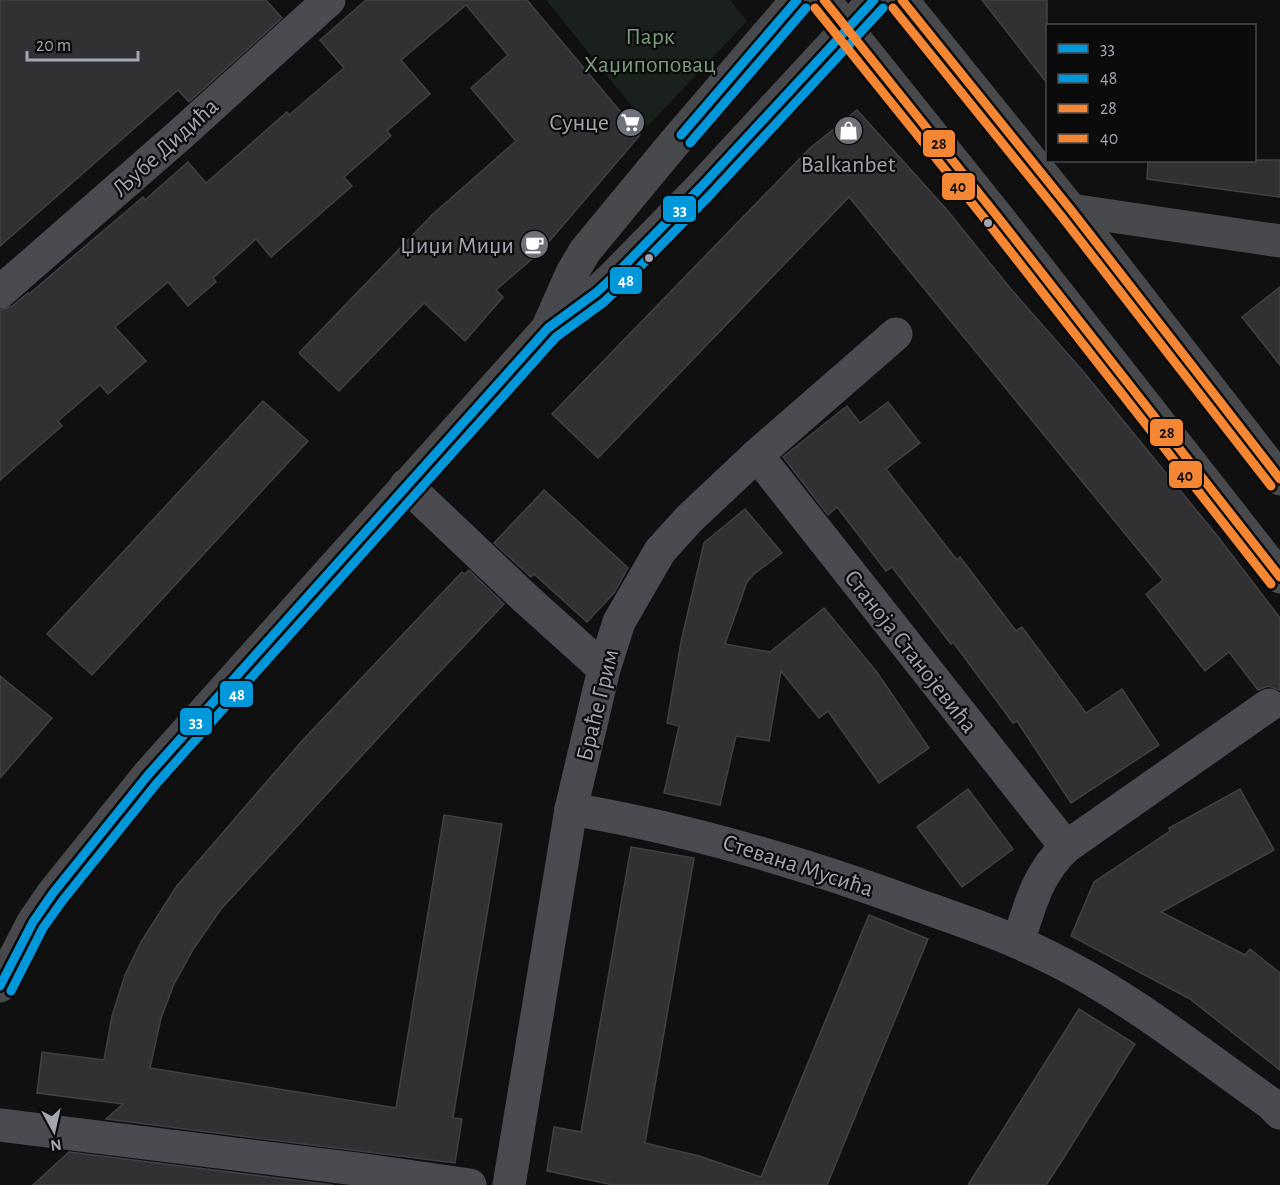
<svg xmlns="http://www.w3.org/2000/svg" width="1280" height="1185" viewBox="0 0 1280 1185" font-family="'Alegreya Sans',sans-serif">
  <style>
    .green { fill: #1a201b }
    .building { fill: #313133; stroke: #404144; stroke-width: 1.5 }
    .lines { fill: none; stroke-linecap: round; stroke-linejoin: round }
    .street { stroke: #4a4b50; stroke-width: 33 }
    .secondary { stroke: #48494d; stroke-width: 33 }
    .bus-1-casing { stroke: #0b0b0c; stroke-width: 14 }
    .bus-2-casing { stroke: #0b0b0c; stroke-width: 14 }
    .bus-3-casing { stroke: #0b0b0c; stroke-width: 14 }
    .bus-4-casing { stroke: #0b0b0c; stroke-width: 14 }
    .bus-1 { stroke: #0098da; stroke-width: 9 }
    .bus-2 { stroke: #0098da; stroke-width: 9 }
    .bus-3 { stroke: #f58634; stroke-width: 9 }
    .bus-4 { stroke: #f58634; stroke-width: 9 }
    .bus-dot { fill: #a2a6b1; stroke: #0b0b0c; stroke-width: 2 }
    .labels { text-anchor: middle; stroke-width: 4.5; stroke-linejoin: round; paint-order: stroke }
    .park-label { font-size: 24px; fill: #7a9a7d; stroke: #0b0b0c }
    .poi-label { font-size: 24px; fill: #a2a6b1; stroke: #0b0b0c; text-anchor: end }
    .street-label { font-size: 24px; fill: #a2a6b1; stroke: #0b0b0c }
    .line-badge { stroke: #0b0b0c; stroke-width: 2 }
    .badge-label { font-size: 16px; text-anchor: middle; font-weight: bold; fill: #fff }
    .pale-badge-label { font-size: 16px; text-anchor: middle; font-weight: bold; fill: #111 }
  </style>
  <rect width="100%" height="100%" fill="#101011"/>
  <polygon class="green" points="546,0 730,0 747,21 648,126"/>
  <g class="building">
    <polygon points="0,0 266,0 282,18 189,102 178,90 0,246"/>
    <polygon points="366,0 527,0 640,135 541,251 496,290 503,297 465,341 424,303 339,391 299,353 432,215 516,141 471,88 508,55 466,5 401,60 430,94 387,131 391,136 344,177 352,186 271,257 256,239 213,278 216,282 188,306 168,282 115,327 146,361 108,394 100,385 58,421 62,426 0,480 0,310 12,306 28,293 29,294 143,197 145,200 188,162 206,183 287,112 289,115 344,68 320,40"/>
    <polygon points="982,0 1047,0 1047,83"/>
    <polygon points="857,110 947,210 1010,288 1081,369 1219,538 1280,618 1280,690 1268,686 1258,690 1229,652 1205,671 1146,594 1163,580 849,197 598,458 552,414 809,149"/>
    <polygon points="1148,160 1280,160 1280,197 1147,179"/>
    <polygon points="1280,287 1280,365 1242,317"/>
    <polygon points="263,401 308,441 92,675 47,634"/>
    <polygon points="888,402 920,443 886,469 957,560 960,557 1016,631 1022,627 1086,713 1122,689 1159,745 1071,803 1017,721 1013,723 953,642 951,644 892,567 886,571 837,507 828,515 783,457 847,406 860,423"/>
    <polygon points="544,490 628,568 614,593 587,622 534,574 531,577 494,543"/>
    <polygon points="745,509 782,553 754,574 747,582 725,644 770,652 824,608 876,671 929,748 879,783 828,711 819,718 781,671 769,741 736,736 720,805 664,793 679,726 667,723 681,642 704,543"/>
    <polygon points="469,570 504,604 412,701 221,909 194,948 174,984 161,1018 150,1068 396,1108 444,815 502,824 453,1118 462,1119 455,1163 106,1119 123,1104 37,1093 42,1052 104,1060 112,1016 125,975 141,942 176,887 301,742 462,572 465,574"/>
    <polygon points="0,676 52,718 0,778"/>
    <polygon points="968,789 1013,849 962,887 917,827"/>
    <polygon points="1240,789 1274,850 1161,912 1245,955 1250,949 1280,973 1280,1070 1190,999 1071,936 1094,882 1170,831 1169,828"/>
    <polygon points="631,847 694,858 645,1143 699,1156 761,1177 869,915 928,939 827,1185 613,1185 547,1171 554,1127 581,1132"/>
    <polygon points="1079,1009 1135,1044 1061,1162 1046,1185 968,1185"/>
    <polygon points="69,1152 333,1185 33,1185"/>
  </g>
  <g class="lines">
    <g class="street">
      <polyline points="0,292 182,133 329,0"/>
      <polyline points="757,455 1066,847"/>
      <polyline points="406,485 524,597 604,669"/>
      <path d="M571,809C689,829 800,862 912,903C960,920 1009,936 1055,960C1130,997 1202,1055 1270,1103L1280,1113"/>
      <path d="M1018,942C1030,906 1037,874 1066,847L1269,705"/>
      <polyline points="0,1125 364,1170 470,1185"/>
      <polyline points="509,1185 571,809 604,669 619,622 660,551 689,519 757,455 896,334"/>
    </g>
    <g class="secondary">
      <polyline points="824,0 997,216 1280,577"/>
      <polyline points="902,0 1071,210 1280,479"/>
      <polyline points="1071,210 1280,241"/>
      <polyline points="548,327 572,273 585,251 675,142 797,0"/>
      <polyline points="0,986 33,922 53,893 148,775 548,328 597,292 614,276 701,187 874,0"/>
    </g>
    <defs>
      <g id="bus-1">
        <polyline points="681,135 797,0"/>
        <polyline points="0,986 33,922 53,893 148,775 548,328 597,292 614,276 701,187 874,0"/>
      </g>
      <g id="bus-2">
        <polyline points="690,143 806,8"/>
        <polyline points="11,991 43,928 63,900 157,783 556,337 604,302 623,284 710,195 883,8"/>
      </g>
      <g id="bus-3">
        <polyline points="824,0 997,216 1280,577"/>
        <polyline points="902,0 1071,210 1280,479"/>
      </g>
      <g id="bus-4">
        <polyline points="815,8 988,223 1271,584"/>
        <polyline points="893,8 1062,217 1271,486"/>
      </g>
    </defs>
    <use href="#bus-1" class="bus-1-casing"/>
    <use href="#bus-2" class="bus-2-casing"/>
    <use href="#bus-3" class="bus-3-casing"/>
    <use href="#bus-4" class="bus-4-casing"/>
    <use href="#bus-1" class="bus-1"/>
    <use href="#bus-2" class="bus-2"/>
    <use href="#bus-3" class="bus-3"/>
    <use href="#bus-4" class="bus-4"/>
  </g>
  <defs>
    <symbol id="supermarket-disc" viewBox="-11 -11 22 22"><circle r="9.5" fill="#6f7279" stroke="#0b0b0c"/><path d="M-6-5.5h2.5l.6 2H6L4.5 2H-2.5L-4.4-4H-6ZM-1.5 3.2a1.3 1.3 0 1 0 .1 0ZM3 3.2a1.3 1.3 0 1 0 .1 0Z" fill="#fff"/></symbol>
    <symbol id="shop-disc" viewBox="-11 -11 22 22"><circle r="9.5" fill="#6f7279" stroke="#0b0b0c"/><path d="M-5-2.5h2.3a2.7 3.5 0 0 1 5.4 0H5L5.5 6h-11ZM-1.5-2.5h3a1.5 2.3 0 0 0-3 0Z" fill="#fff"/></symbol>
    <symbol id="cafe-disc" viewBox="-11 -11 22 22"><circle r="9.5" fill="#6f7279" stroke="#0b0b0c"/><path d="M-5.5-4.5H6V0H3Q3 3.5 0 3.5H-2.5Q-5.5 3.5-5.5 0ZM3-3.2v2h1.7v-2ZM-6 4.5H4V6H-6Z" fill="#fff"/></symbol>
  </defs>
  <g fill-rule="evenodd">
    <use href="#supermarket-disc" x="614" y="106" width="33" height="33"/>
    <use href="#shop-disc" x="832" y="114" width="33" height="33"/>
    <use href="#cafe-disc" x="518" y="228" width="33" height="33"/>
  </g>
  <g class="bus-dot">
    <circle cx="988" cy="223" r="5"/>
    <circle cx="649" cy="258" r="5"/>
  </g>
  <g class="labels">
    <g class="park-label">
      <text x="650" y="44">Парк<tspan x="650" dy="28">Хаџипоповац</tspan></text>
    </g>
    <g class="poi-label">
      <text x="609" y="130">Сунце</text>
      <text x="848" y="172" text-anchor="middle">Balkanbet</text>
      <text x="514" y="253">Џиџи Миџи</text>
    </g>
    <g class="street-label">
      <text transform="translate(165 147) rotate(-42)" y="8">Љубе Дидића</text>
      <text transform="translate(911 651) rotate(52)" y="8">Станоја Станојевића</text>
      <text transform="translate(597 705) rotate(-76)" y="8">Браће Грим</text>
      <text transform="translate(798 865) rotate(18)" y="8">Стевана Мусића</text>
    </g>
  </g>
  <g class="line-badge">
    <rect x="922" y="129" width="34" height="29" rx="6" fill="#f58634"/>
    <rect x="941" y="172" width="35" height="29" rx="6" fill="#f58634"/>
    <rect x="662" y="195" width="35" height="28" rx="6" fill="#0098da"/>
    <rect x="609" y="266" width="34" height="29" rx="6" fill="#0098da"/>
    <rect x="1149" y="418" width="35" height="29" rx="6" fill="#f58634"/>
    <rect x="1168" y="460" width="35" height="29" rx="6" fill="#f58634"/>
    <rect x="219" y="680" width="35" height="28" rx="6" fill="#0098da"/>
    <rect x="179" y="707" width="34" height="29" rx="6" fill="#0098da"/>
  </g>
  <g class="badge-label">
    <text x="680" y="215">33</text>
    <text x="626" y="286">48</text>
    <text x="237" y="700">48</text>
    <text x="196" y="727">33</text>
  </g>
  <g class="pale-badge-label">
    <text x="939" y="149">28</text>
    <text x="958" y="192">40</text>
    <text x="1167" y="438">28</text>
    <text x="1185" y="481">40</text>
  </g>
  <rect x="1046" y="24" width="210" height="138" fill="#0b0b0c" stroke="#47494e" stroke-width="1.5"/>
  <rect x="1058" y="44" width="30" height="9" fill="#0098da" stroke="#47494e" stroke-width="1.5"/>
  <text x="1100" y="54" font-size="18" fill="#a2a6b1">33</text>
  <rect x="1058" y="74" width="30" height="9" fill="#0098da" stroke="#47494e" stroke-width="1.5"/>
  <text x="1100" y="84" font-size="18" fill="#a2a6b1">48</text>
  <rect x="1058" y="104" width="30" height="9" fill="#f58634" stroke="#47494e" stroke-width="1.5"/>
  <text x="1100" y="114" font-size="18" fill="#a2a6b1">28</text>
  <rect x="1058" y="134" width="30" height="9" fill="#f58634" stroke="#47494e" stroke-width="1.5"/>
  <text x="1100" y="144" font-size="18" fill="#a2a6b1">40</text>
  <g transform="translate(54 1131) rotate(172)" stroke="#0b0b0c" stroke-width="4.5" paint-order="stroke">
  <path d="M0-4.5L10 22L0 15L-10 22Z" fill="#a2a6b1"/>
  <text y="-9" font-size="16" font-weight="bold" text-anchor="middle" fill="#a2a6b1">N</text>
  </g>
  <path d="M27 51v9h111v-9" fill="none" stroke="#a2a6b1" stroke-width="3"/>
  <text x="36" y="51" font-size="18" fill="#a2a6b1" stroke="#0b0b0c" stroke-width="4.5" paint-order="stroke">20 m</text>
</svg>
